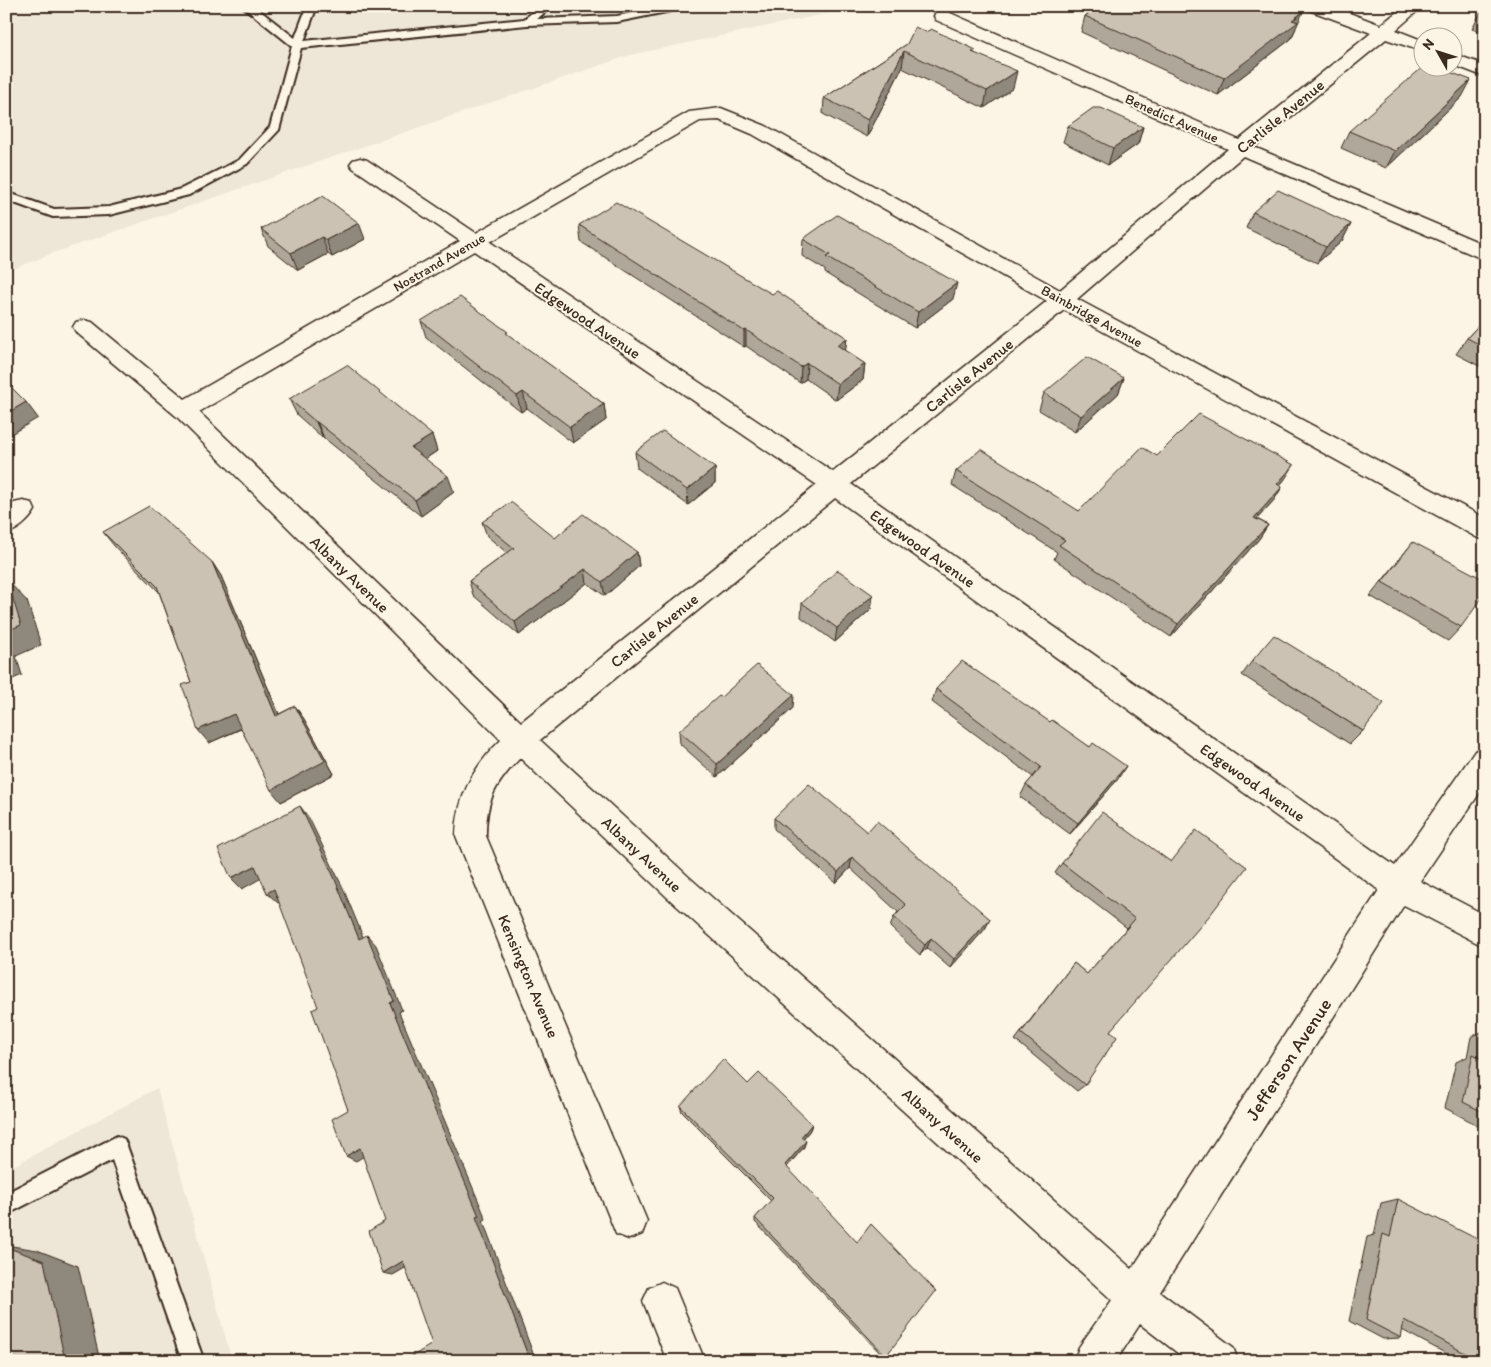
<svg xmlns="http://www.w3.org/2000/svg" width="1491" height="1367" viewBox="0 0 1491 1367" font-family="Itim,sans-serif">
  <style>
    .built { fill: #eee6d6 }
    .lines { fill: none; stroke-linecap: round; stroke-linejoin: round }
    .lane-casing { stroke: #3b2a1e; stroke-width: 4 }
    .street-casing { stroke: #3b2a1e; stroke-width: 3 }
    .lane { fill: #fcf5e5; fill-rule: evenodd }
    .street { fill: #fcf5e5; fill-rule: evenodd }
    .wall { fill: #afa79a; stroke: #3b2a1e }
    .shaded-wall { fill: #8f887d; stroke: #3b2a1e }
    .building { fill: #ccc2b3; stroke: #3b2a1e }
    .labels { text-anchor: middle; stroke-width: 4; stroke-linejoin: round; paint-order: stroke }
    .far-street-label { font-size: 14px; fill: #3b2a1e; stroke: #fcf5e5 }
    .street-label { font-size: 16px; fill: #3b2a1e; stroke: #fcf5e5 }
    .near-street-label { font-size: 19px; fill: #3b2a1e; stroke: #fcf5e5 }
  </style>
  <rect width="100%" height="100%" fill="#fcf5e5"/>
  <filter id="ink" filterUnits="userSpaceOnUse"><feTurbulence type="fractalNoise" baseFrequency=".02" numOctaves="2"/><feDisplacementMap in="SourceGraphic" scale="10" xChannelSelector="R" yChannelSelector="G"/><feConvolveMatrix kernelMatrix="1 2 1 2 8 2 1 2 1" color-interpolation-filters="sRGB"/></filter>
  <g filter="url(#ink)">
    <g class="built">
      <polygon points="6,6 862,6 630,55 53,253 6,272"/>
      <polygon points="157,1088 232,1361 6,1361 6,1170"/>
    </g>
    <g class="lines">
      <defs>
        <g id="lane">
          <polygon points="242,6 254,6 295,38 307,6 317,6 304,41 524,19 541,6 552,6 537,19 617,16 665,6 686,6 681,9 617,22 527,25 301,48 279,130 247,164 189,195 109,215 53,217 6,200 6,192 54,209 109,207 181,189 239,160 270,127 292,46"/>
          <polygon points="117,1136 124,1139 127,1146 204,1361 182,1361 112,1160 6,1215 6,1193"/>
        </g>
        <g id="street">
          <path d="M1307,6H1331L1381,25L1404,6H1423L1396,30L1424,41V52L1386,39L1254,147L1485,245V260L1243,156L1077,299L1485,518V540L1476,537L1064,310L851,484L1395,866L1475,751L1485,747V785L1420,881L1485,915V947L1404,905L1160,1292L1233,1347L1238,1361H1188L1140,1324L1116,1361H1074L1079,1347L1112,1300L668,898L520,758C495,784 486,800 486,836L647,1221L642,1234L629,1239L616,1234L456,836C457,797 473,767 501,740L176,416L76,332L73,327L76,322L84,320L92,322L185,399L460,241L353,168L350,164L353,160L360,158L367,160L476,233L689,112L721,108L766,126L1060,290L1228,149L936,20L934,16L936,12H948L1239,140L1371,33L1309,10ZM719,120L752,134L1047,301L833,472L490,242L700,121ZM474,251L817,485L521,722L199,412ZM835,498L1379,890L1132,1269L690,878L540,740Z"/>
          <polygon points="1454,54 1485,65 1485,77 1454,65"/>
          <path d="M23,501L32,503L35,510C29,521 18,530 6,534V510L14,503Z"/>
          <polygon points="662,1282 675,1288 705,1361 667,1361 643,1301 649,1288"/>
        </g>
      </defs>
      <use href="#lane" class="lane-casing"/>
      <use href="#street" class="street-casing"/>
      <use href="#lane" class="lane"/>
      <use href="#street" class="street"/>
    </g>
    <g class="wall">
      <polygon points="1485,9 1485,34 1472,29 1481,12"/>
      <polygon points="1085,16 1296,28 1291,39 1218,95 1081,32"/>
      <polygon points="907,44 975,53 1013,88 984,108 902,68 867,137 823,114 824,98"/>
      <polygon points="1462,97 1386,168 1341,148 1349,131"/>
      <polygon points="1068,126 1143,127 1138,144 1108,165 1063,142"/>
      <polygon points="1253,212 1351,224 1342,241 1317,263 1246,228"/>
      <polygon points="579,225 847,338 845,351 865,364 863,380 836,400 806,379 800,383 746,346 744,347 581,242"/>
      <polygon points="261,229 365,239 332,257 328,254 298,270 268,246"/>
      <polygon points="803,239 953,299 915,328 825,273 825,270 802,256"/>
      <polygon points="1485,318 1485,369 1456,354 1467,338"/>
      <polygon points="421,321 508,335 604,404 606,420 573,443 527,408 521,412 426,337"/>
      <polygon points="1124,378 1118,394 1075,432 1039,410 1044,393"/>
      <polygon points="289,399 432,435 437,451 425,459 454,492 421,516 324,438 323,438 297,415"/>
      <polygon points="635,452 715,468 715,483 688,505 637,468"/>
      <polygon points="1157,456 1285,479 1280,485 1282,487 1274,500 1257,519 1268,525 1259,539 1171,637 1054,559 1057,552 952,485 956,471 1079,511"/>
      <polygon points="482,522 555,538 637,552 639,566 605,596 587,583 519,635 473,595 469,581 507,553 487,536"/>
      <polygon points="103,532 212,562 221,576 279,714 295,706 304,719 334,774 281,802 241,729 209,743 191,682 159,592 115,547"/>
      <polygon points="1413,542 1461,627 1448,641 1370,596"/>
      <polygon points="873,595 871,609 835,642 801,617 802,603"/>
      <polygon points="1252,661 1363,731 1350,744 1242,675"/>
      <polygon points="936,689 1050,722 1090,747 1118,779 1070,834 1020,797 1026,785 1033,777 932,702"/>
      <polygon points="793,708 717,777 680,744 679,731"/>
      <polygon points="774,818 867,832 990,919 985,929 950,968 927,948 920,955 890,927 894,917 898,912 850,868 836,883 774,829"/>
      <polygon points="1170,861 1110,1031 1085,1085 1077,1091 1015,1040 1074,963 1087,974 1127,928 1055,873 1062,863"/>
      <polygon points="1485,1030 1485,1129 1445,1108 1456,1062 1467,1057 1471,1037"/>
      <polygon points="748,1084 812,1124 810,1130 803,1139 804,1147 787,1167 886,1356 883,1356 755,1222 755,1218 771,1201 682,1112 680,1106"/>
      <polygon points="1398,1199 1478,1360 1458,1360 1402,1330 1401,1338 1383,1339 1349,1321 1367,1237 1374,1235 1381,1203"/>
    </g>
    <g class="shaded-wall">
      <polygon points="1303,12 1291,39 1218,95 1224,78"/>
      <polygon points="904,51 902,68 867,137 868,120"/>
      <polygon points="1017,71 1013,88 984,108 987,91"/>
      <polygon points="1471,80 1462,97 1386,168 1395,151"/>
      <polygon points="1143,127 1138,144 1108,165 1113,148"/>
      <polygon points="359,223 365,239 332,257 326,240"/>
      <polygon points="1351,224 1342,241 1317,263 1326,247"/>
      <polygon points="322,237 328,254 298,270 291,253"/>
      <polygon points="957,283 953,299 915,328 918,312"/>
      <polygon points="746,330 746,346 744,347 744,331"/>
      <polygon points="847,338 845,354 837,345"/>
      <polygon points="807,363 806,379 800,383 801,367"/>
      <polygon points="865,364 863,380 836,400 838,384"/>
      <polygon points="1124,378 1118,394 1075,432 1081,416"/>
      <polygon points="523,392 527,408 521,412 517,396"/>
      <polygon points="26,402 38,418 6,437 6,414"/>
      <polygon points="604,404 606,420 573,443 570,427"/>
      <polygon points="316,422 317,422 324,438 323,438"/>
      <polygon points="432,435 437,451 417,464 411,448"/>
      <polygon points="1294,465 1285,479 1269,498 1277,484"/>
      <polygon points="715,468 715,483 688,505 687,490"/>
      <polygon points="448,476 454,492 421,516 415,500"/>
      <polygon points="1282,487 1274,500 1246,531 1254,518"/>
      <polygon points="1268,525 1259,539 1171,637 1178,624"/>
      <polygon points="637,552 639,566 605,596 602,582"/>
      <polygon points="212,562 221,576 285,729 276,716"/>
      <polygon points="585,569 587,583 519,635 515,622"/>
      <polygon points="7,580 27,601 41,645 16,656 22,675 6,682"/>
      <polygon points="873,595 871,609 835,642 837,628"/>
      <polygon points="794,695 793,708 717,777 717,764"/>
      <polygon points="295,706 304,719 334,774 281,802 271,790"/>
      <polygon points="234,714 244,727 209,743 198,730"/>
      <polygon points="1126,766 1118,779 1070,834 1078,823"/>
      <polygon points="300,806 309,818 343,888 368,949 359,939"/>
      <polygon points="852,857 850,868 836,883 838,872"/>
      <polygon points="255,866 265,876 242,889 231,878"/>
      <polygon points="274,889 285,899 278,903 267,893"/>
      <polygon points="990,919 985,929 950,968 954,959"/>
      <polygon points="367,935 376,945 402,1010 399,1012 486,1219 483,1221 536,1361 530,1361 390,1003"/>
      <polygon points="931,938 927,948 920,955 925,945"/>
      <polygon points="812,1124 810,1130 800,1142 801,1137"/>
      <polygon points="806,1141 804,1147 784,1170 785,1165"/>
      <polygon points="360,1148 369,1153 356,1161 346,1156"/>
      <polygon points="6,1245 37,1250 78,1266 100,1361 65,1361"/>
      <polygon points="403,1261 412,1264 393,1275 383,1273"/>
    </g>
    <g class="building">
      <polygon points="1100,6 1289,6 1303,12 1292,20 1298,22 1224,78 1085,16"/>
      <polygon points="1485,9 1485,14 1481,12"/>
      <polygon points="915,27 926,32 931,29 976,50 972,52 1017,71 987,91 904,51 868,120 824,98 907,44"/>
      <polygon points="1424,66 1424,68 1439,68 1471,80 1395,151 1349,131"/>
      <polygon points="1093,108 1101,108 1143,127 1113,148 1068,126"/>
      <polygon points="1278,190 1351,224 1326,247 1253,212"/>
      <polygon points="323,196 359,223 326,240 322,237 291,253 261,229"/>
      <polygon points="616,202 772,294 777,291 847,338 837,345 865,364 838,384 807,363 801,367 746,330 744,331 579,225"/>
      <polygon points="837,215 957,283 918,312 826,257 830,255 803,239"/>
      <polygon points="460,297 508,332 506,333 604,404 570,427 523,392 517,396 421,321"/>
      <polygon points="1485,318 1485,347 1467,338"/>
      <polygon points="1087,357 1124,378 1081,416 1044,393"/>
      <polygon points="347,365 432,435 411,448 448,476 415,500 317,422 316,422 289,399"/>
      <polygon points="6,382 26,402 6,414"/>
      <polygon points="1199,414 1294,465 1277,484 1282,487 1254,518 1268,525 1178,624 1059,545 1065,540 956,471 981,449 1079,511 1142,447 1157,456"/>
      <polygon points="663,431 715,468 687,490 635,452"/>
      <polygon points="511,502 555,538 583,514 637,552 602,582 585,569 515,622 469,581 514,548 482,522"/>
      <polygon points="149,506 212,562 276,716 295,706 325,761 271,790 234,714 198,730 182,685 191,682 157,586 103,532"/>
      <polygon points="1413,542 1485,580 1485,594 1461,627 1382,582"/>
      <polygon points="838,570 873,595 837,628 802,603"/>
      <polygon points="6,580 7,580 21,625 6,631"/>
      <polygon points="1274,635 1384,703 1363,731 1252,661"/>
      <polygon points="962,661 1050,722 1052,720 1090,747 1093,743 1126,766 1078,823 1026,785 1041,767 936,689"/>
      <polygon points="757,665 794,695 717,764 679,731 719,696 721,697"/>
      <polygon points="809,784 867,832 877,821 990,919 954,959 931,938 925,945 894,917 906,905 852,857 838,872 774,818"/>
      <polygon points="300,806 334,877 359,939 367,935 394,1001 390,1003 479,1216 476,1217 530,1361 408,1361 408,1359 432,1344 403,1261 383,1273 369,1231 385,1221 360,1148 346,1156 332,1119 348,1110 312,1010 318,1007 274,889 267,893 255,866 231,878 218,849"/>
      <polygon points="1102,812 1171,862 1196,830 1247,867 1210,915 1110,1031 1117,1037 1085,1085 1021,1033 1074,963 1087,974 1135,919 1062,863"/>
      <polygon points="1485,1047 1485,1113 1463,1102 1473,1054 1482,1059"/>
      <polygon points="723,1059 748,1084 759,1073 812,1124 801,1137 806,1141 785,1165 857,1242 871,1224 936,1291 886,1356 755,1218 773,1198 680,1106"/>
      <polygon points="1398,1199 1485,1243 1485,1317 1478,1360 1404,1320 1401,1338 1366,1320 1383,1234 1390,1237"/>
      <polygon points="6,1247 44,1261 65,1361 6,1361"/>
    </g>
  </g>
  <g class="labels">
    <g class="far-street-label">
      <text transform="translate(1172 118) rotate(24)" y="5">Benedict Avenue</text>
      <text transform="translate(439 262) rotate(-30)" y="5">Nostrand Avenue</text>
      <text transform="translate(1092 316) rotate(29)" y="5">Bainbridge Avenue</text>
    </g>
    <g class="street-label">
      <text transform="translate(1280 116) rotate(-39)" y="6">Carlisle Avenue</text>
      <text transform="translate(588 320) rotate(34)" y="6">Edgewood Avenue</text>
      <text transform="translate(969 375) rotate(-39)" y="6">Carlisle Avenue</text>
      <text transform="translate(923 548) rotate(35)" y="6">Edgewood Avenue</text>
      <text transform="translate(350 574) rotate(44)" y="6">Albany Avenue</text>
      <text transform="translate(654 630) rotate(-39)" y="6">Carlisle Avenue</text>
      <text transform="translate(1253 782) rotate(35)" y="6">Edgewood Avenue</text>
      <text transform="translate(642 854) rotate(43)" y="6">Albany Avenue</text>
      <text transform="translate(529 976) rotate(67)" y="6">Kensington Avenue</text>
      <text transform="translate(943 1125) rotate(42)" y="6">Albany Avenue</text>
    </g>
    <g class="near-street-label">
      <text transform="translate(1288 1059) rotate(-57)" y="7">Jefferson Avenue</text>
    </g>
  </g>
  <rect width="1491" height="1367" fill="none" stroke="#fcf5e5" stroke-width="25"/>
  <rect x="12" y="12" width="1466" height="1342" fill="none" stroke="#3b2a1e" stroke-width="2" filter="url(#ink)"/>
  <g transform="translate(1438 52) rotate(309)"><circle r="24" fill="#fcf5e5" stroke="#afa495"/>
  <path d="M0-4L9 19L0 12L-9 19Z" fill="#3b2a1e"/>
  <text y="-8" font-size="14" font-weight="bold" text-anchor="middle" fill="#3b2a1e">N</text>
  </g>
</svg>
